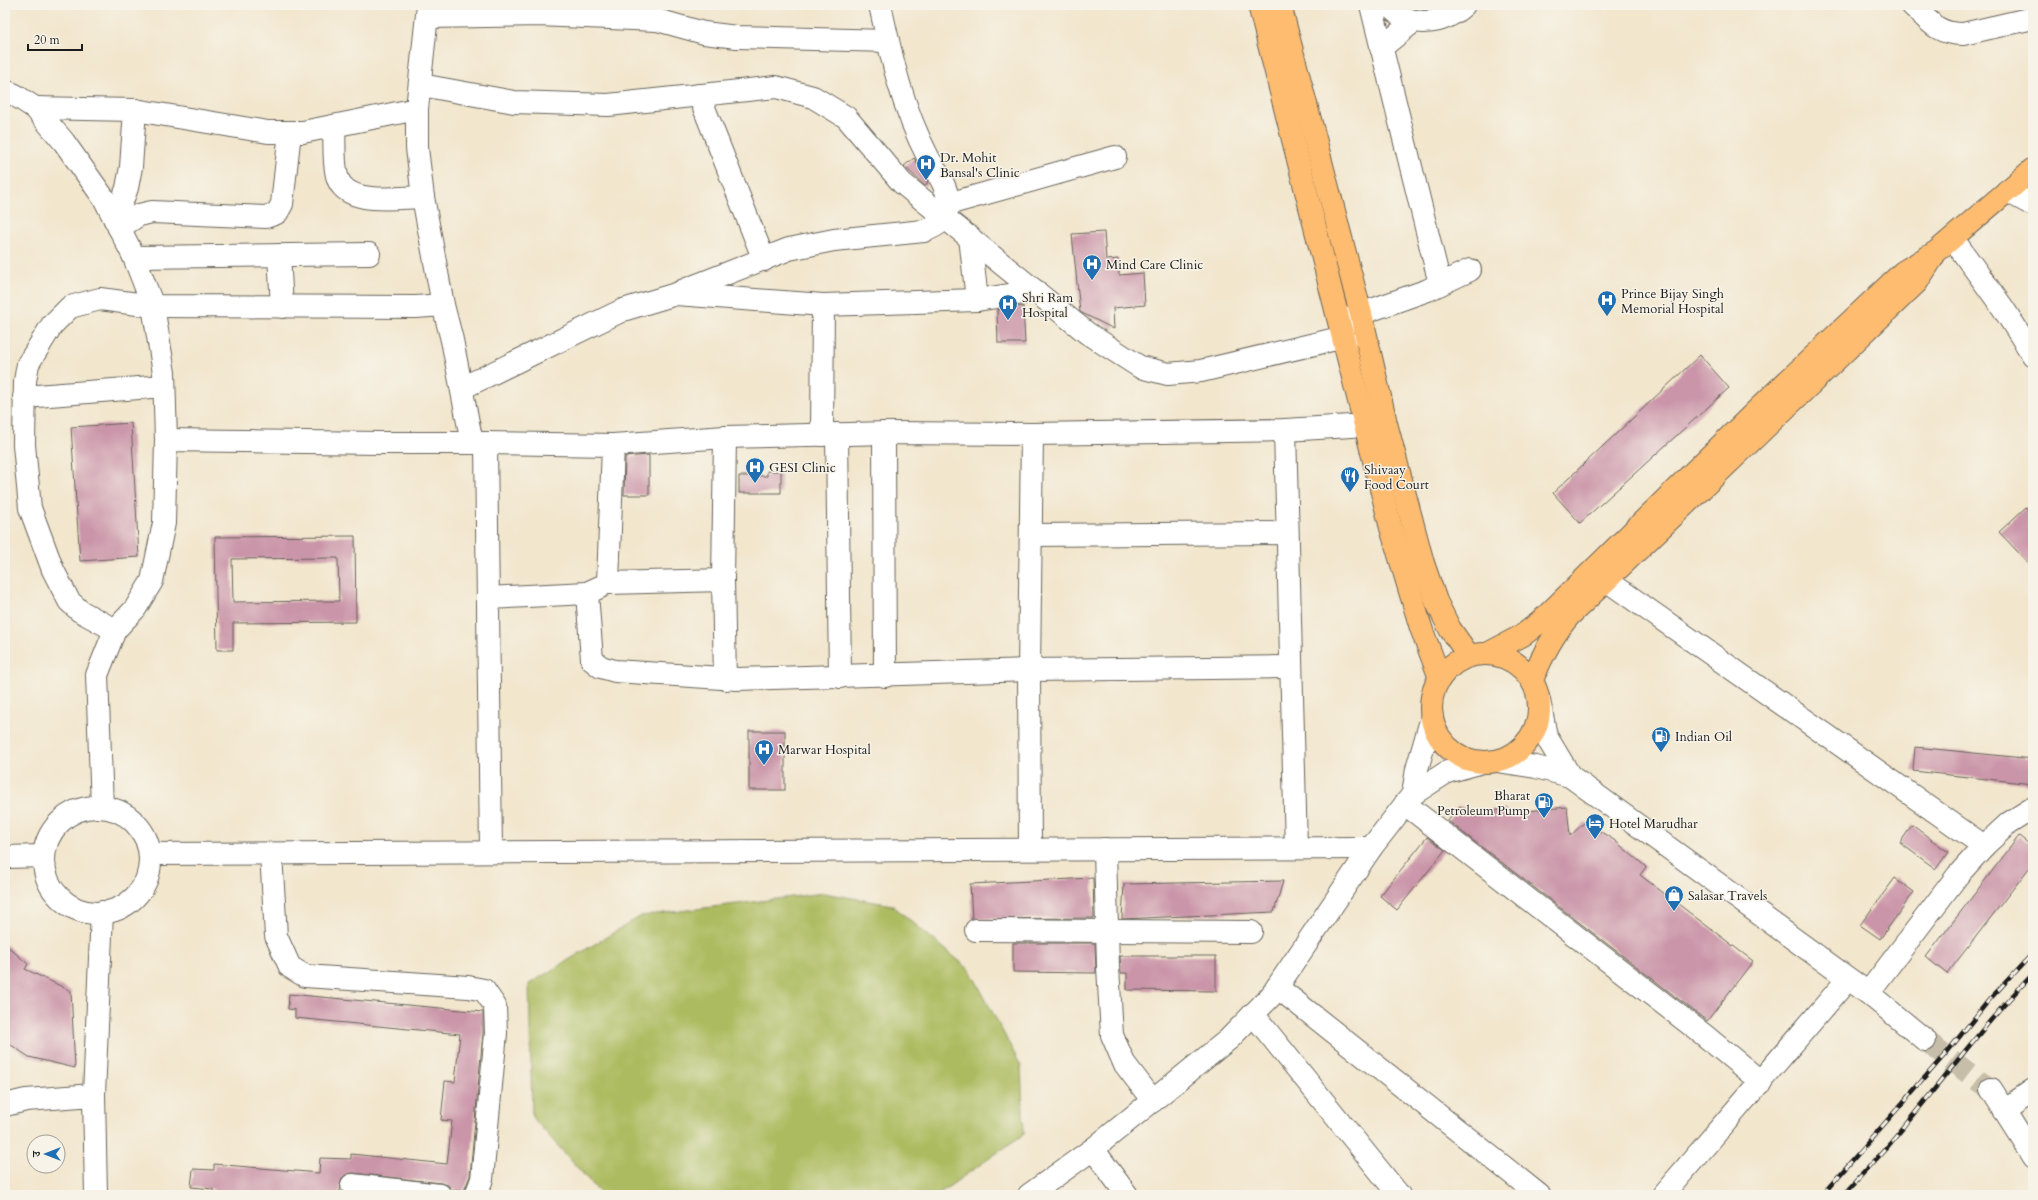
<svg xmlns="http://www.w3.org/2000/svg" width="2038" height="1200" viewBox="0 0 2038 1200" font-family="Cardo,'Noto Serif Devanagari',serif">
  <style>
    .green { fill: #acbb5e; stroke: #646c3d }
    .building { fill: #ca95a9; fill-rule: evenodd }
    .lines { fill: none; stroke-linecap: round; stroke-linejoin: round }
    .minor-tunnel { stroke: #c7beaa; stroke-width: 22; stroke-dasharray: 22 11; stroke-linecap: butt }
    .minor-casing { stroke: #67635a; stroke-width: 24 }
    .major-casing { stroke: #67635a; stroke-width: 24 }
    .minor { stroke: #fff; stroke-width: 22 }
    .major { stroke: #fdbc6f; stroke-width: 22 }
    .rail-casing { stroke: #1c1c1c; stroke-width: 4.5 }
    .rail { stroke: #f7f3e8; stroke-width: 3; stroke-dasharray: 9; stroke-linecap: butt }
    .labels { text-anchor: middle; stroke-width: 3; stroke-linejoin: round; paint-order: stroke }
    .poi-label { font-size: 13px; fill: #1c1c1c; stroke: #f7f3e8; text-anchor: start }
  </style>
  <rect width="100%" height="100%" fill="#f7f3e8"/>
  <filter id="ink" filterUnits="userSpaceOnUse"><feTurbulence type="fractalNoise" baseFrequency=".025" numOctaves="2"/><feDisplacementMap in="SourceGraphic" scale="8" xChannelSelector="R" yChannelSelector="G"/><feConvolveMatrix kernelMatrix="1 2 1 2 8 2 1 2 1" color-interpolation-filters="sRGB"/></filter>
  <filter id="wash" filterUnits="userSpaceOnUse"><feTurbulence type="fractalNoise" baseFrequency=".012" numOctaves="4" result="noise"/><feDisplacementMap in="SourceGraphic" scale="16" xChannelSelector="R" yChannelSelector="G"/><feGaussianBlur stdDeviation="0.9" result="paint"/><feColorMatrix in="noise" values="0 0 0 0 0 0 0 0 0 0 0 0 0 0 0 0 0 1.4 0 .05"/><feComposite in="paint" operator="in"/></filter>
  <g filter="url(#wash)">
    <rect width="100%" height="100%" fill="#f2e6cd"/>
    <polygon class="green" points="824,893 892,905 970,970 1021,1066 1024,1134 937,1195 602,1195 532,1117 529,984 641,916"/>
    <g id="blocks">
      <g class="building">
        <polygon points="914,158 928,182 925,186 904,166"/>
        <polygon points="1104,232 1106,260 1118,259 1119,275 1143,273 1145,305 1113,308 1114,329 1080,312 1072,234"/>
        <polygon points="1023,306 1025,343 998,343 997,310"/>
        <polygon points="1700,355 1729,388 1580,523 1553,493"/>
        <polygon points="131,423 139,557 80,561 71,427"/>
        <polygon points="649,455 649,495 624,495 625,457"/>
        <polygon points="767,471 781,471 781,493 739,493 739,476 767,476"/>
        <polygon points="2026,507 2033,515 2033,568 1999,532"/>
        <path d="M355,536L356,622L233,623V650H217L215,537ZM338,558L339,601L233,602L232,559Z"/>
        <rect x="749" y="731" width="36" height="59"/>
        <polygon points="1915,747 2033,759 2033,784 1913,771"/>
        <polygon points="1459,806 1467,810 1507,810 1508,813 1567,807 1570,836 1585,822 1614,840 1646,867 1640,875 1753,961 1707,1021 1448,821"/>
        <polygon points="1912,825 1948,852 1936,869 1900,843"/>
        <polygon points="2019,836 2033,847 2033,863 1947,974 1926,957"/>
        <polygon points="1427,837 1445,850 1397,910 1380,896"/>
        <polygon points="1093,878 1094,918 972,919 970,884"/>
        <polygon points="1895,878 1914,892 1880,939 1860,925"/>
        <polygon points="1283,881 1274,912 1122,919 1124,884"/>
        <polygon points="1013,943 1095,943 1096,973 1013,972"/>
        <polygon points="5,944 28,964 25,969 71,991 75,1068 29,1057 5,1041"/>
        <polygon points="1120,956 1216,956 1216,991 1127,990 1127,973 1121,973"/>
        <polygon points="289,994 483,1012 483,1033 470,1176 464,1191 451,1190 448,1185 441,1183 353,1173 347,1174 342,1178 339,1195 213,1195 213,1189 191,1187 193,1169 214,1170 214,1164 319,1173 320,1158 351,1159 351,1154 447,1164 452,1121 441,1120 445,1081 455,1082 460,1034 295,1018 295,1010 288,1009"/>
      </g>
    </g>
  </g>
  <g filter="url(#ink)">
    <use href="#blocks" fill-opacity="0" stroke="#67635a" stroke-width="1"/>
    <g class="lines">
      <polyline class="minor-tunnel" points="1925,1040 1980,1082 1991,1089"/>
      <defs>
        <g id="minor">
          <polyline points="428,5 417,109 417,148 423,197 443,305"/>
          <polyline points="1371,5 1440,284"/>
          <path d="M1389,5C1409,30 1443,25 1464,5"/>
          <path d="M1912,5C1930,22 1937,34 1963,34L2033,18"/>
          <polyline points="428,17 538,15 657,20 704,33 737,37 888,41"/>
          <polyline points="1381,48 1414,21"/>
          <polyline points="421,85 514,102 608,105 776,87 813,97 846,117 902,183 1087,333 1140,367 1168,374 1201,371 1361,333"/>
          <polyline points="5,91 15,95 35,108 64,142 105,200 134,257 153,306 164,373 166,440"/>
          <polyline points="699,95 764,260"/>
          <polyline points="35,108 135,110 268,132 303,132 417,109"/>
          <path d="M334,126C335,141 333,161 337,176C345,207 397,197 423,197"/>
          <polyline points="2007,191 2033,205"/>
          <polyline points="948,204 1115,157"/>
          <polyline points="115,220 127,188 131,167 135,110"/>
          <polyline points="119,228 139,215 152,212 266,217 277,213 282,204 290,132"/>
          <polyline points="970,237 977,300"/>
          <polyline points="1953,239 2003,308 2033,355"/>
          <polyline points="279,255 282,307"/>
          <polyline points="134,257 369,254"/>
          <path d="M682,291L789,249L834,240L924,231C937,226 948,220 948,204C949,188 935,170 928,157C902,107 892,60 880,5"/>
          <polyline points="1343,320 1428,290 1470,270"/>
          <polyline points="462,388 623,310 676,294 823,305 977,300 1036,291"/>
          <polyline points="24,397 164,386"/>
          <polyline points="1285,430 1296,848"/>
          <polyline points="884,433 885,676"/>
          <polyline points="837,434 840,677"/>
          <polyline points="822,435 823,305"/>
          <polyline points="486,443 613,445 725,437 889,433 1032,434 1285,430 1384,424"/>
          <polyline points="613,445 608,583 723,580"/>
          <polyline points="1031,535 1287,533"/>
          <polyline points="1606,580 1984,846"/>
          <polyline points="587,593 592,660 601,667 615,671 737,679 1029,670 1290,667"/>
          <polyline points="488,598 587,593 600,587"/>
          <polyline points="115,630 80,611 69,601 53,570 30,508 24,445 25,381 28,364 52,325 70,307 100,299 153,306 416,307 443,305 452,340 472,443"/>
          <polyline points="725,679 723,580 725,437"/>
          <polyline points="1539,700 1546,736 1570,776"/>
          <polyline points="1497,761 1536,767 1570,776 1868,993 1925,1040"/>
          <polyline points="1413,794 1417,769 1432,717"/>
          <polyline points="1405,804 1704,1035 1761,1082"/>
          <polyline points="102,807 97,675 115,630 135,609 152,581 164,523 166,440 379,443 486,443 491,852"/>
          <circle cx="97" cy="860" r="53"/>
          <polyline points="1030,849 1029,670 1032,434"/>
          <polyline points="1105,849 1108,967 1112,1035 1124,1063 1153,1101"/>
          <polyline points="150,854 1371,848"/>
          <polyline points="271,854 276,936 290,967 305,976 468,987 484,990 495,1006 496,1033 482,1179 476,1195"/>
          <polyline points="5,857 44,856"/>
          <polyline points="976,930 1251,932"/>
          <polyline points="1277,987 1539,1195"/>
          <polyline points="1868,993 1958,875 1984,846 2009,823 2033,808"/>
          <polyline points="1253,1014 1399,1195"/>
          <polyline points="1991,1089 2033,1155"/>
          <polyline points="5,1105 26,1100 94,1095"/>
          <polyline points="2004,1110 2033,1090"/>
          <polyline points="1093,1149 1127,1195"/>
          <polyline points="352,1185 440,1195"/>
          <polyline points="96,1195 94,1095 102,912"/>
          <polyline points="1029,1195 1093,1149 1229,1039 1271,996 1371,848 1413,794 1447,772 1483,762"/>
          <polyline points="1663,1195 1848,979"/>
        </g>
        <g id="major">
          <polyline points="1259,5 1391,528 1421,628 1440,678"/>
          <polyline points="1280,5 1361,314 1386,423 1423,563 1436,601 1450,629 1469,656"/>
          <polyline points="1489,653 1523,635 1540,622 1761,406 1903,272 1936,252 2033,169"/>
          <circle cx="1485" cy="708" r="54"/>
          <path d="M1532,680C1542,656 1553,634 1570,615L1917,282L1933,257"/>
        </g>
      </defs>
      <use href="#minor" class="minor-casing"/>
      <use href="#major" class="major-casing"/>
      <use href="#minor" class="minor"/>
      <use href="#major" class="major"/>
      <defs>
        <g id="rail">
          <polyline points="1822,1195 1948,1051 1989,1000 2033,953"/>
          <path d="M1843,1195C1858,1179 1873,1163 1888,1146C1936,1089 1980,1028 2033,974"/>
        </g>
      </defs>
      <use href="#rail" class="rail-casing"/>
      <use href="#rail" class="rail"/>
    </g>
  </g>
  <defs>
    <symbol id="hospital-pin" viewBox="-11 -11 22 30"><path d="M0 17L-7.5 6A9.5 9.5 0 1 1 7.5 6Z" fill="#1f6fb2" stroke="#f7f3e8"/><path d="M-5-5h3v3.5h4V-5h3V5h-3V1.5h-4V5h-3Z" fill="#fff"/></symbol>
    <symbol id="restaurant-pin" viewBox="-11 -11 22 30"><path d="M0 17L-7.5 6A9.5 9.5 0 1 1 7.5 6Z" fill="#1f6fb2" stroke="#f7f3e8"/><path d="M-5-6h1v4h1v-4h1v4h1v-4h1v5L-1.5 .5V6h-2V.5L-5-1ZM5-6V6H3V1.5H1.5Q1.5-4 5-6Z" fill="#fff"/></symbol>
    <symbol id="fuel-pin" viewBox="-11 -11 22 30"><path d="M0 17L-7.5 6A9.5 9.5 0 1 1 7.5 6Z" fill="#1f6fb2" stroke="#f7f3e8"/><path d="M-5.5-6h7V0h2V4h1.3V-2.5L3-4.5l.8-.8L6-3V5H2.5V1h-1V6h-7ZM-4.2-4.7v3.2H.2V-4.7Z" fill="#fff"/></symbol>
    <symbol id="hotel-pin" viewBox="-11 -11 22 30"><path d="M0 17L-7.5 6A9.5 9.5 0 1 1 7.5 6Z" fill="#1f6fb2" stroke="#f7f3e8"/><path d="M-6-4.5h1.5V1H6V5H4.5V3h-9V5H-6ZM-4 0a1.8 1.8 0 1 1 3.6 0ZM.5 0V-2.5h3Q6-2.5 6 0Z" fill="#fff"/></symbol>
    <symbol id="shop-pin" viewBox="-11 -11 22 30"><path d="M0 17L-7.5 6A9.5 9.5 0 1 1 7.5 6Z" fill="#1f6fb2" stroke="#f7f3e8"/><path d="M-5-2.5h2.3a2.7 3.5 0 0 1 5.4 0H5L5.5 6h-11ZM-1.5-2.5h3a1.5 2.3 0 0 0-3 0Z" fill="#fff"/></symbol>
  </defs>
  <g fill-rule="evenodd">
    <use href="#hospital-pin" x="915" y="153" width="22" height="30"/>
    <use href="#hospital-pin" x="1081" y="253" width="22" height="30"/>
    <use href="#hospital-pin" x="1596" y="289" width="22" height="30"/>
    <use href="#hospital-pin" x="997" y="293" width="22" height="30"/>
    <use href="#hospital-pin" x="744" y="456" width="22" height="30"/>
    <use href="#restaurant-pin" x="1339" y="465" width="22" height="30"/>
    <use href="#fuel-pin" x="1650" y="725" width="22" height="30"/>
    <use href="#hospital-pin" x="753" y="738" width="22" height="30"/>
    <use href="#fuel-pin" x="1533" y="791" width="22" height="30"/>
    <use href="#hotel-pin" x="1584" y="812" width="22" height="30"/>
    <use href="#shop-pin" x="1663" y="884" width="22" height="30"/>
  </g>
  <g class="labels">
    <g class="poi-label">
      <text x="940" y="162">Dr. Mohit<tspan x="940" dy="15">Bansal's Clinic</tspan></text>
      <text x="1106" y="269">Mind Care Clinic</text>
      <text x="1621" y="298">Prince Bijay Singh<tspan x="1621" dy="15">Memorial Hospital</tspan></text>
      <text x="1022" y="302">Shri Ram<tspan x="1022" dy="15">Hospital</tspan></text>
      <text x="769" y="472">GESI Clinic</text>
      <text x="1364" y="474">Shivaay<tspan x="1364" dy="15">Food Court</tspan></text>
      <text x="1675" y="741">Indian Oil</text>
      <text x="778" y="754">Marwar Hospital</text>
      <text x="1530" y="800" text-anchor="end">Bharat<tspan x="1530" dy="15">Petroleum Pump</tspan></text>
      <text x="1609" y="828">Hotel Marudhar</text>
      <text x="1688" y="900">Salasar Travels</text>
    </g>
  </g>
  <rect width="2038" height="1200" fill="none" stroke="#f7f3e8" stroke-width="20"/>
  <g transform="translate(46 1154) rotate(270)"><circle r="19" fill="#f7f3e8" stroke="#9f9d96"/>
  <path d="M0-3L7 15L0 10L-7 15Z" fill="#1f6fb2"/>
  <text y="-6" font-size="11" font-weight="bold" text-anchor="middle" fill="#1c1c1c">उ</text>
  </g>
  <path d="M28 44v6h54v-6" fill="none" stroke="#1c1c1c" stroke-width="2"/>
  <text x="34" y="44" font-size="12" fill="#1c1c1c" stroke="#f7f3e8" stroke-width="3" paint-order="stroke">20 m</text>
</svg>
